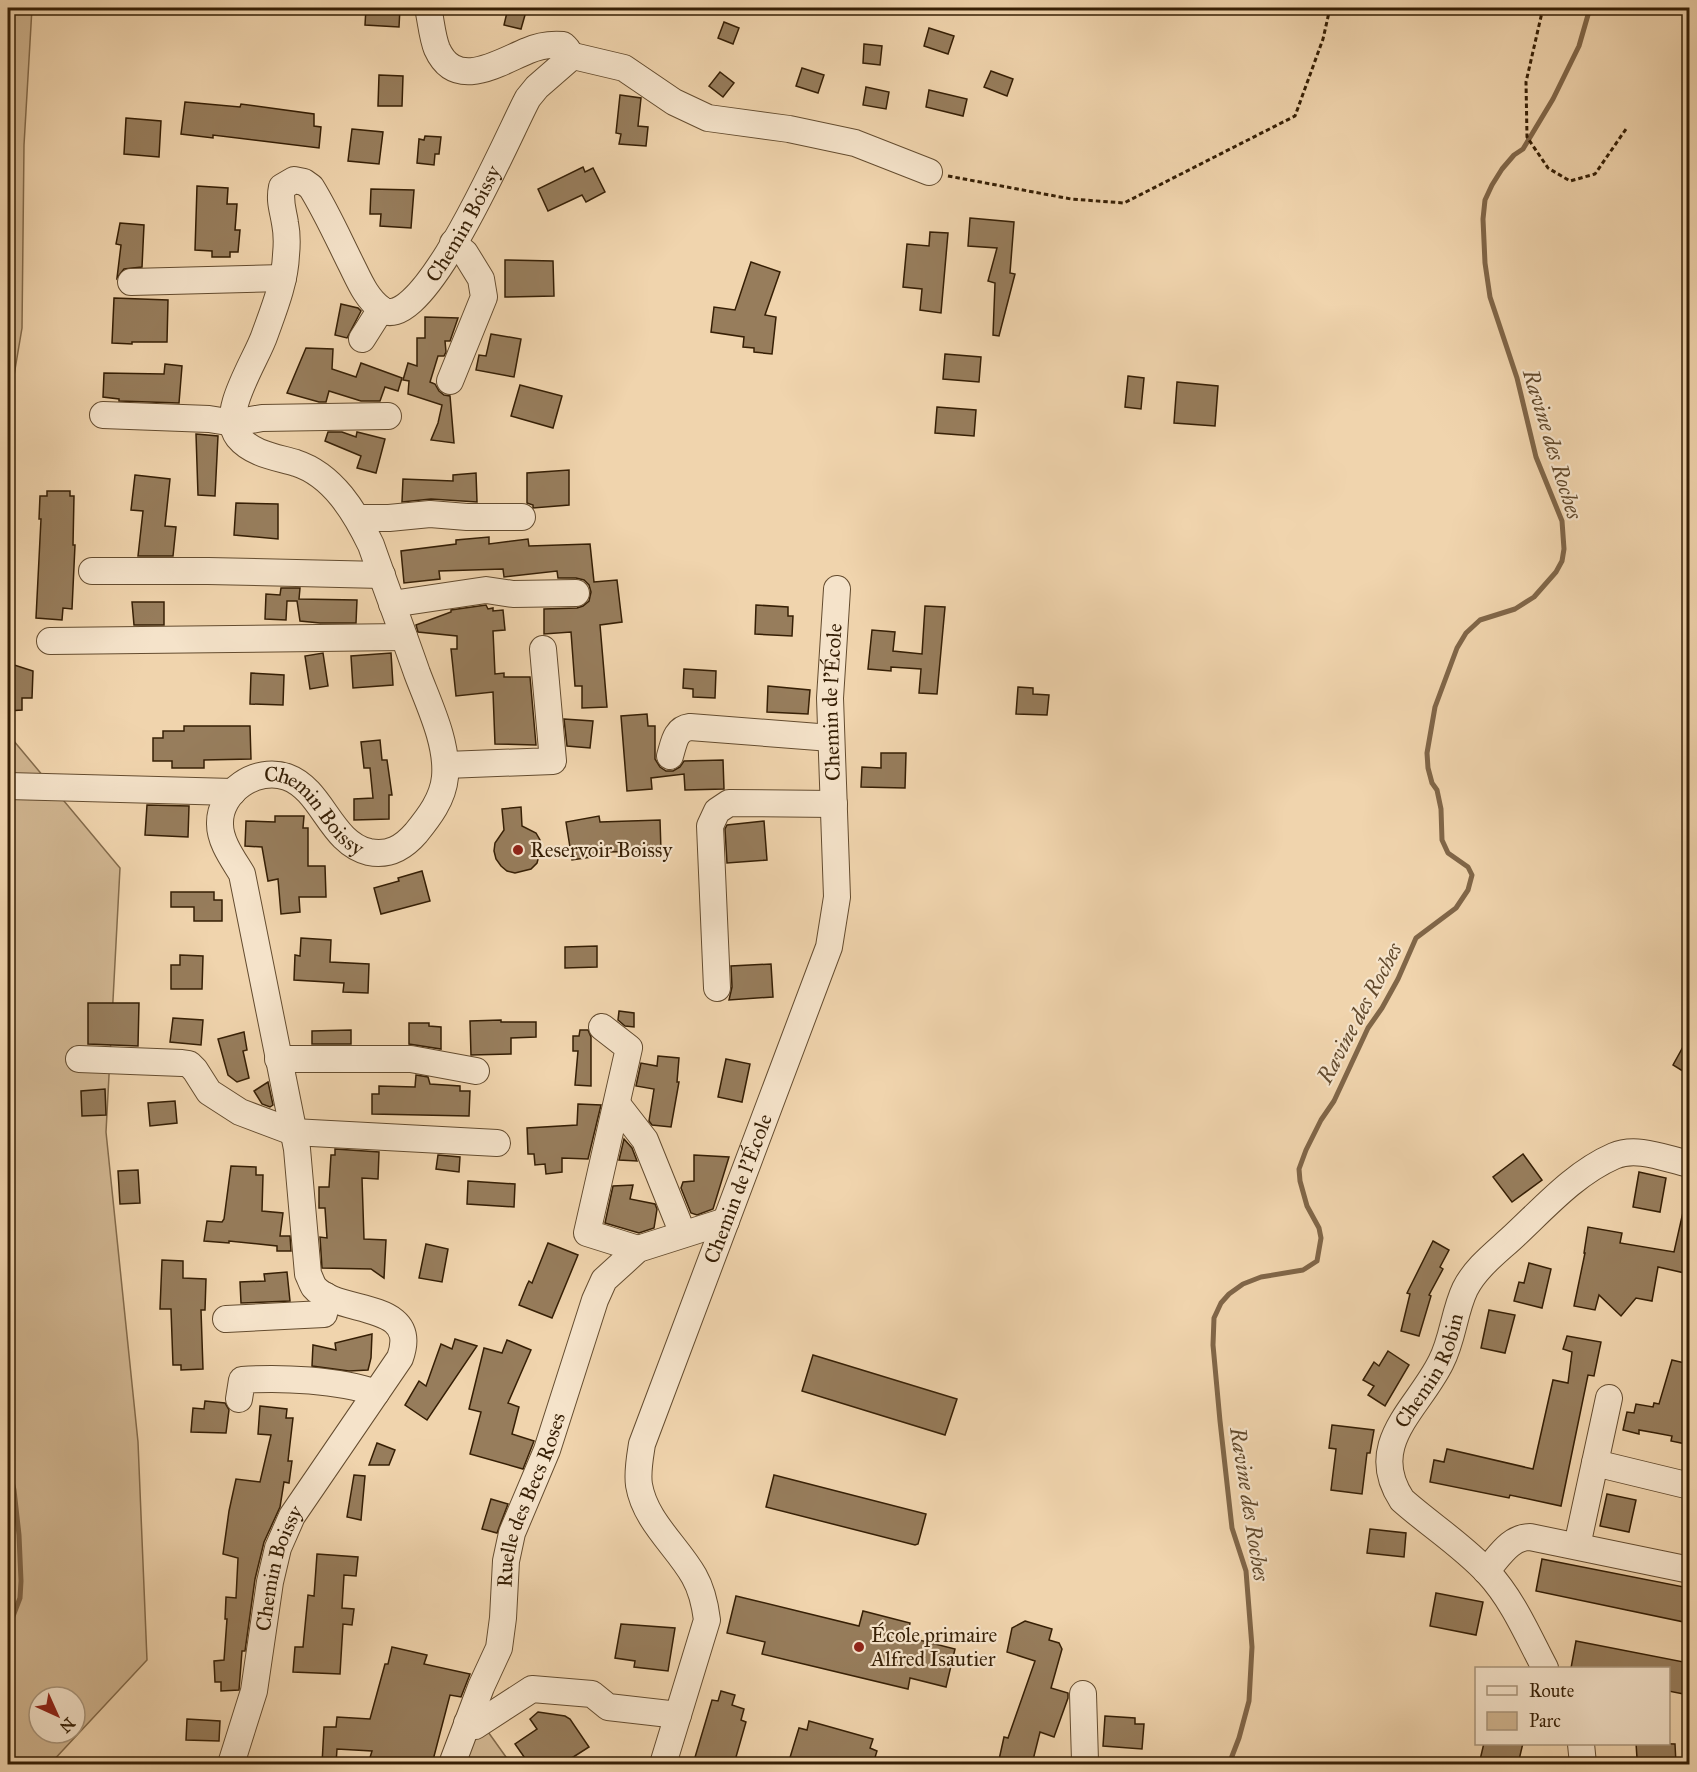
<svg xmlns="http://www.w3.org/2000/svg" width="1697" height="1772" viewBox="0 0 1697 1772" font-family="'IM FELL Great Primer',serif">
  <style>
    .green { fill: #d0b590; stroke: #836a4a; stroke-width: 1.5; fill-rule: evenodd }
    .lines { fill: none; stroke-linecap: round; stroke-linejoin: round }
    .stream { stroke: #806648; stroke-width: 5 }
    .building { fill: #977d5c; stroke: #361f05; stroke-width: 1.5 }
    .minor-casing { stroke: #644c2f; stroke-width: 28 }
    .path { stroke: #361f05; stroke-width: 3; stroke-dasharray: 4.5 3; stroke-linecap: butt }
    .minor { stroke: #f5e3ca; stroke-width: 26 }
    .poi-dot { fill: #8f2418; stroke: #f5e3ca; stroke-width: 2 }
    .labels { text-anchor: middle; stroke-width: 4.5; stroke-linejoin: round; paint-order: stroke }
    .street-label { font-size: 21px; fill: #361f05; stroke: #f5e3ca }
    .poi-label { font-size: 21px; fill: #361f05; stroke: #f5e3ca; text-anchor: start }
    .water-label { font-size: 22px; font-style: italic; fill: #61492c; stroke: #f5e3ca }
  </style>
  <rect width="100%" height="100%" fill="#f0d4ad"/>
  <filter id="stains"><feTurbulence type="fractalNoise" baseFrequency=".00333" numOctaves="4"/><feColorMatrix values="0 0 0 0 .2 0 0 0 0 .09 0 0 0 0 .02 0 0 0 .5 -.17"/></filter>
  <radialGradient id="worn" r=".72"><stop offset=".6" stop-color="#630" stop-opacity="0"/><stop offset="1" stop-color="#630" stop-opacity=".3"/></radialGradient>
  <g class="green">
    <polygon points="8,8 32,8 24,145 22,328 8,411"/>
    <path d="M8,734L120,868L106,1132L138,1442L147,1660L50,1764H8ZM39,1697H75V1733H39Z"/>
    <polygon points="486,1729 511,1764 459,1764 466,1745"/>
  </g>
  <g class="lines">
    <g class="stream">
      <polyline points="8,1464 14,1490 19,1535 21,1581 20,1598 8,1629"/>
      <polyline points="1229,1764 1239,1738 1249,1701 1252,1647 1246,1571 1232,1528 1220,1421 1213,1345 1214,1318 1221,1303 1229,1294 1243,1284 1261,1277 1303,1270 1317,1261 1321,1238 1319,1228 1307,1206 1300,1181 1299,1169 1306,1150 1321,1120 1334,1101 1368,1028 1382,1008 1398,979 1416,938 1456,908 1468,890 1472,875 1468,867 1448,853 1442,840 1441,809 1437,790 1432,783 1428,768 1427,753 1435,707 1457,648 1466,633 1480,620 1515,609 1534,597 1556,572 1562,561 1564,549 1562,521 1536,457 1517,378 1490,297 1485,263 1483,219 1485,200 1492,185 1502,169 1514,155 1523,149 1553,99 1579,46 1590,8"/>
    </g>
  </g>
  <g class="building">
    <polygon points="366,8 400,8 399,27 365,25"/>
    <polygon points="508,8 527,8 521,29 504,25"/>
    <polygon points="724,22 739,28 733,44 718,38"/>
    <polygon points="929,28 954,36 948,54 924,46"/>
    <polygon points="864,44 882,46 880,65 863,63"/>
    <polygon points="802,68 824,75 818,93 796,86"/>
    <polygon points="991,71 1013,79 1007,96 984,87"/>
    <polygon points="720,72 734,83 723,97 709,86"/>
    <polygon points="379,75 403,76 402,106 378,106"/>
    <polygon points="866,87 889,92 886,109 863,105"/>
    <polygon points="929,90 967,99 963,116 926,107"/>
    <polygon points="620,95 641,98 638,126 648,127 646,146 619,144 621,134 616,133"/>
    <polygon points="185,102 240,107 241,104 314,114 314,126 321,127 319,148 213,135 213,138 181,134"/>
    <polygon points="126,118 161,121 159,157 124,154"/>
    <polygon points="352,129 383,132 379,164 348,161"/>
    <polygon points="425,136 441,137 439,154 435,154 434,165 417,163 419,139 424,140"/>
    <polygon points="583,167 585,172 593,168 605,192 586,202 582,195 548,211 538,189"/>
    <polygon points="197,186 228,188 227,204 237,204 235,230 240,230 238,252 230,252 230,257 212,257 212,251 195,250"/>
    <polygon points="371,189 414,190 411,228 380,226 381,214 370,214"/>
    <polygon points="970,218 1014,222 1010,273 1015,274 999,336 993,335 995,283 988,281 997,248 968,246"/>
    <polygon points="120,223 144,225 142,267 124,269 117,278 121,245 116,244"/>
    <polygon points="930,232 948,233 941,313 920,310 922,289 903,287 907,244 929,246"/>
    <polygon points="505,260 553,261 554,296 505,297"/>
    <polygon points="751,262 780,272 765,315 776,317 772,354 754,352 754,348 743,347 744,337 711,332 714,307 735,310"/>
    <polygon points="114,298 168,300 167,342 132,342 132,344 112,343"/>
    <polygon points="341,304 358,308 361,311 347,338 335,335"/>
    <polygon points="425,317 458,318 450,341 445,341 446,352 444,356 438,356 430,382 435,384 439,391 444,395 450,396 454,443 431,440 438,423 442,405 408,394 409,381 403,380 408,363 417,366 417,338 425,338"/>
    <polygon points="491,334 521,339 514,377 476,370 479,355 486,356"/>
    <polygon points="306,348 333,349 332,369 356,377 361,363 402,378 398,391 385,387 380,401 361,401 329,391 326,402 319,402 287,393"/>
    <polygon points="945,354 981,357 979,382 943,379"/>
    <polygon points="165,364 182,366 179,403 119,401 119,399 103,397 104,373 164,374"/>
    <polygon points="1128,376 1144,378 1141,409 1125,407"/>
    <polygon points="1177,382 1218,386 1215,426 1174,423"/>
    <polygon points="520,385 562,396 553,428 511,416"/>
    <polygon points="937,407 976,410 974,436 935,433"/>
    <polygon points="328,432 342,432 356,437 357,432 385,439 376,473 357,468 361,456 325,441"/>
    <polygon points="196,434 218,436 215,496 198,495"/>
    <polygon points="569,470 569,505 533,508 533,505 527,503 527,473"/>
    <polygon points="476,473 477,502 431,499 402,502 403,479 453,481 453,475"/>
    <polygon points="135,475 170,479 165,526 176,527 173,556 138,556 143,511 131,510"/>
    <polygon points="47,491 70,491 70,496 74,496 73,545 75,545 72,609 63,608 62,620 36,618 41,519 39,519 40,496 47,496"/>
    <polygon points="236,503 278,504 278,539 234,535"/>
    <polygon points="489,537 489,544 528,539 529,546 590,544 594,582 617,580 622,622 600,625 607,707 582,708 582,686 575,686 571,632 544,634 544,609 577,608 583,606 589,601 591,592 589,585 584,580 576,578 558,578 557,571 504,577 503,569 439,571 440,579 404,583 401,551 456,544 456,540"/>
    <polygon points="281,588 300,588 299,599 357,600 356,623 320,623 300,621 297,601 287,601 286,620 265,619 266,594 280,595"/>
    <polygon points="132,602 164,602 164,625 134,625"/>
    <polygon points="486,605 488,609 493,608 493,611 503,610 505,630 493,631 495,674 504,673 504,677 530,677 536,745 495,744 493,692 456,696 451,649 457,649 457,636 418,632 416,625 451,612 451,610"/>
    <polygon points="756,605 788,607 788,616 793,616 792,636 755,634"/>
    <polygon points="925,606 945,607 937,694 919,693 921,669 891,667 891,671 868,669 872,630 895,632 893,651 922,654"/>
    <polygon points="323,653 328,686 310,689 305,656"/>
    <polygon points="391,653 393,685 353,688 351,656"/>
    <polygon points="8,663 33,671 32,698 22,698 22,710 8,711"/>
    <polygon points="684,669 716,671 715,698 693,697 693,689 683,688"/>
    <polygon points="251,673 284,675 283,705 250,704"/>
    <polygon points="768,686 810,690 808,714 767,712"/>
    <polygon points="1018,687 1033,688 1033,694 1049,695 1047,715 1016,714"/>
    <polygon points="647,714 648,726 655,726 655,759 660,767 666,771 673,771 680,767 684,761 723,760 724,789 685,790 684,774 651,778 652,789 627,791 621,716"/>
    <polygon points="564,719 593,721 590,748 567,746"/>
    <polygon points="184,726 250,726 251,759 204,760 204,768 172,768 172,761 153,761 153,738 163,738 163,731 184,731"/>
    <polygon points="380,740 382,760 387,760 392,795 389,795 389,819 354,820 354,799 373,798 370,768 364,768 361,742"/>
    <polygon points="881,753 906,753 905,788 861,787 862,767 881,768"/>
    <polygon points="147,805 189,806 188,837 145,835"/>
    <polygon points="521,807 522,826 536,833 540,840 541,848 537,863 531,869 515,873 507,871 501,866 496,859 494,851 495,843 504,830 502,809"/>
    <polygon points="275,816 304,816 303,828 308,828 308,866 325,866 326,897 299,897 300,912 281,914 278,879 268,881 262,847 245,846 246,821 275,822"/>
    <polygon points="599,816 600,822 660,820 661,851 605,852 605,855 572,860 566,822"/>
    <polygon points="764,821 767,860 727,863 725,829 727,825"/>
    <polygon points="422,871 430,901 381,914 374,888 399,881 398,878"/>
    <polygon points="171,892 214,892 214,900 222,900 222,921 194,921 194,907 171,907"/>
    <polygon points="301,938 331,940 330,962 369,964 368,993 343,992 344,983 294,980 295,955 300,956"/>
    <polygon points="597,946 597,967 565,968 565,947"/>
    <polygon points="180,955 203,956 202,989 171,989 171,965 180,965"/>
    <polygon points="771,964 773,997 729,1000 732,987 731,966"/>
    <polygon points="88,1003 139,1003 138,1046 88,1044"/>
    <polygon points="619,1011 634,1013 634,1027 625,1026 618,1020"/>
    <polygon points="173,1018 203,1020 201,1045 170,1042"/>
    <polygon points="501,1020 501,1022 536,1022 536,1037 511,1038 511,1054 471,1055 470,1021"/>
    <polygon points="409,1023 429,1023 429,1026 441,1027 441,1049 409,1044"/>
    <polygon points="351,1030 351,1044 312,1044 312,1031"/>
    <polygon points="580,1030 588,1030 591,1037 591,1086 575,1085 578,1051 573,1051 573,1036 579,1036"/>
    <polygon points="244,1032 247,1050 243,1051 249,1078 237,1082 228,1075 218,1039"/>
    <polygon points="1689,1036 1689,1075 1673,1065"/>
    <polygon points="658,1056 679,1058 677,1082 679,1082 671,1127 652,1125 649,1121 654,1089 636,1086 641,1063 657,1066"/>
    <polygon points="726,1059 750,1064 742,1102 718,1097"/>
    <polygon points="416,1075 428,1077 430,1084 460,1086 460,1091 470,1091 469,1116 372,1114 372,1094 379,1094 379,1086 415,1087"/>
    <polygon points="268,1082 273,1105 270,1107 262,1104 254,1091"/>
    <polygon points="105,1089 106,1115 82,1116 81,1091"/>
    <polygon points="175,1101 177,1123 150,1126 148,1103"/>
    <polygon points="578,1104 601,1105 588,1159 562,1158 562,1172 546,1174 545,1164 535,1165 534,1154 528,1154 527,1128 577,1125"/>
    <polygon points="624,1139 632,1148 637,1161 619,1160"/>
    <polygon points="335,1149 379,1152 378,1179 362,1178 364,1239 386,1240 384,1278 371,1269 322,1268 320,1237 327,1238 325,1208 319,1208 319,1187 329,1187 331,1155 335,1155"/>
    <polygon points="1523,1154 1542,1180 1512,1202 1493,1177"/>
    <polygon points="438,1155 460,1157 459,1172 436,1169"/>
    <polygon points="694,1155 729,1157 713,1209 697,1215 691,1213 681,1188 683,1182 694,1181"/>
    <polygon points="231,1166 256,1167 256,1175 263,1175 262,1211 283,1213 280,1236 290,1236 291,1251 277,1251 277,1246 229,1241 229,1243 204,1241 207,1221 222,1222 224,1219"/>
    <polygon points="138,1170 140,1203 120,1204 118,1171"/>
    <polygon points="1639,1172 1666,1178 1660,1212 1633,1207"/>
    <polygon points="468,1181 515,1184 514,1207 467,1204"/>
    <polygon points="633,1185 630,1199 655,1204 657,1209 654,1228 639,1233 605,1223 613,1186"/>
    <polygon points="1683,1212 1689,1213 1689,1274 1658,1267 1652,1301 1636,1298 1621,1316 1599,1295 1595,1310 1574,1306 1585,1253 1584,1253 1588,1227 1622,1233 1620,1243 1674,1252"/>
    <polygon points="1433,1241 1449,1250 1440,1267 1443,1269 1429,1295 1431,1296 1419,1336 1401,1331 1410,1294 1407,1293"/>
    <polygon points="548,1243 578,1255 552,1318 519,1305 527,1285 529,1281 532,1283"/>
    <polygon points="426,1244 448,1249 442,1282 419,1278"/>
    <polygon points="162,1260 183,1261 183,1278 206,1279 205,1310 201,1310 203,1369 181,1370 181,1365 173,1365 171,1309 160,1309"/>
    <polygon points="1529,1263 1551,1269 1542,1308 1514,1301 1519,1282 1524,1283"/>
    <polygon points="287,1272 290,1301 241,1303 240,1282 265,1281 264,1274"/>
    <polygon points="1489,1310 1515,1315 1505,1353 1481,1348"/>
    <polygon points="372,1334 371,1358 368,1370 349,1371 312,1366 313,1345 336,1350 335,1343"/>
    <polygon points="1567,1336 1601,1342 1594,1376 1588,1375 1561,1506 1510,1495 1509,1498 1430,1482 1434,1460 1444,1462 1447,1449 1533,1469 1553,1380 1568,1383 1572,1352 1563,1349"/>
    <polygon points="455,1339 477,1346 427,1420 405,1405 419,1381 426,1386 441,1344 452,1349"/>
    <polygon points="507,1340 531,1350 508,1403 519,1407 512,1434 534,1441 523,1469 470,1454 481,1412 469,1409 484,1348 502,1353"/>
    <polygon points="1388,1351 1409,1365 1385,1406 1368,1395 1374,1386 1363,1380 1374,1362 1379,1366"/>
    <polygon points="813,1355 957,1399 945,1435 802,1391"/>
    <polygon points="1672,1360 1689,1364 1689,1431 1686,1444 1671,1441 1672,1436 1656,1433 1639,1430 1639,1434 1623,1430 1627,1412 1634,1413 1636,1404 1653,1407 1654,1403 1659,1404"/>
    <polygon points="205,1401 225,1403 229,1410 226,1433 191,1432 193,1408 204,1409"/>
    <polygon points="260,1406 287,1409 286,1418 293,1418 288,1461 292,1461 289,1483 284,1482 280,1507 264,1542 255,1579 245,1651 242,1651 239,1690 221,1691 221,1682 215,1682 214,1661 224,1660 227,1619 225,1619 226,1597 236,1598 238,1558 223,1554 229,1511 236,1479 260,1482 271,1435 258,1434"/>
    <polygon points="1332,1425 1374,1430 1370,1453 1367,1453 1362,1494 1331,1490 1336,1449 1329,1448"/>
    <polygon points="377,1443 395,1450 389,1465 369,1465"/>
    <polygon points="354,1475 365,1476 361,1520 347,1517"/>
    <polygon points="774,1475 926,1514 918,1544 915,1545 766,1507"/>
    <polygon points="1607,1494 1636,1500 1629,1532 1600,1526"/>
    <polygon points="491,1499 508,1504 497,1533 482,1529"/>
    <polygon points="1370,1529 1406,1533 1404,1557 1367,1553"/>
    <polygon points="317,1554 358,1557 356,1576 344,1575 342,1608 354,1609 352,1625 343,1624 340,1674 293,1672 295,1647 303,1647 308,1595 314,1596"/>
    <polygon points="1542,1559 1689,1588 1689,1610 1687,1610 1684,1622 1536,1591"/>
    <polygon points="1436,1593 1483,1602 1476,1635 1430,1626"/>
    <polygon points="736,1596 859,1626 863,1611 910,1623 907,1637 955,1649 946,1687 910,1678 908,1689 762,1654 765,1642 727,1633"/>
    <polygon points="1025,1621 1052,1629 1049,1640 1059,1643 1062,1649 1051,1688 1068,1693 1068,1698 1054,1737 1040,1732 1032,1764 998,1764 1004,1737 1008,1738 1035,1661 1007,1652 1012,1628"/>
    <polygon points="621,1624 675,1628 668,1671 634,1667 635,1661 615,1658"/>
    <polygon points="1576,1641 1689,1663 1689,1695 1668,1691 1668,1668 1571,1668"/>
    <polygon points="392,1647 427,1655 424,1664 470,1674 461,1697 450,1695 432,1764 368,1764 372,1751 337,1749 336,1764 322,1764 324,1727 336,1727 337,1717 370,1719 385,1664 388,1664"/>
    <polygon points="721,1691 735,1695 732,1705 744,1709 741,1720 746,1722 734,1764 693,1764 712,1700 718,1701"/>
    <polygon points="538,1712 565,1716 570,1719 589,1747 567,1761 567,1764 529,1764 515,1744 537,1729 530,1719"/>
    <polygon points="1105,1716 1135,1718 1135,1724 1144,1724 1142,1749 1103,1746"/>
    <polygon points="187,1719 220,1721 219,1741 186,1740"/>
    <polygon points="809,1721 873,1739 870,1748 877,1751 873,1764 788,1764 799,1728 807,1730"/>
    <polygon points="1484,1743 1523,1743 1518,1764 1479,1764"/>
    <polygon points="1636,1743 1675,1744 1676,1764 1647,1764 1647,1758 1637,1758"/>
  </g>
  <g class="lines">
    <defs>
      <g id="minor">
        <polyline points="569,55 624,68 674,102 708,118 789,129 855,143 929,172"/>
        <polyline points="131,282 283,278"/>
        <polyline points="362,339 381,309"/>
        <polyline points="450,381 484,297 481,279 465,253 453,243"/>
        <polyline points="103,415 209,419 234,423 262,418 388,416"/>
        <polyline points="358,518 389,518 430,514 467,517 522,517"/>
        <polyline points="92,571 208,571 382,575"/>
        <polyline points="392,604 486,590 513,594 576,593"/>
        <polyline points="50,641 404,637"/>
        <path d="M670,756C674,743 675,729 690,727L831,738"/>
        <polyline points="446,765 553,761 543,649"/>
        <polyline points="8,786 233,792"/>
        <polyline points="717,988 710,826 717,811 729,803 834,804"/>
        <polyline points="602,1027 629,1048 587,1233 638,1249"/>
        <polyline points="79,1059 182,1063 189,1064 195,1070 209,1092 240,1112 293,1132 497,1143"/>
        <polyline points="278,1059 411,1059 476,1071"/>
        <polyline points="617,1104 645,1140 683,1234"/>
        <polyline points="226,1319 324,1314 326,1296"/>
        <path d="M239,1399L242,1380C281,1377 339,1380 376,1393"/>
        <polyline points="1595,1463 1690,1486"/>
        <polyline points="1577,1546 1609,1398"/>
        <path d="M1486,1571C1499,1557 1510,1537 1530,1537L1690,1570"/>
        <path id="s1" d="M1545,1668C1528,1636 1513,1600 1488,1573C1462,1545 1430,1525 1402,1500C1365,1444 1418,1409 1441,1362C1453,1339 1454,1312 1465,1289C1476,1267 1497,1252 1515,1235C1545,1207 1575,1173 1614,1156C1637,1146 1666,1159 1690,1164"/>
        <polyline points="1083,1694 1085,1761 1084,1764"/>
        <polyline points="467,1723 475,1726 532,1689 592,1694 608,1707 678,1715"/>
        <polyline points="1581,1744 1583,1764"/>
        <path id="s2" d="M231,1764L254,1691L270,1582L278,1548L292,1516L400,1358C421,1299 338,1316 314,1287C312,1284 310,1278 308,1274L297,1149L242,874C233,859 220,842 220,824C219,792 256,766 287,777C323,790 330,843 369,852C389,856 403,848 416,833C429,817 443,799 445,777C448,743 429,705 417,673C402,630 386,588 371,545C355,512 333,475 296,463C276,457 252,454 238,437C219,413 257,359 265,334C274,309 285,282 286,255C287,245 287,233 285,223C283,210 279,201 282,187L294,180L304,182L311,187C326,211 338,238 351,264C359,280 366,298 381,309C423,340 512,126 528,98L537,87L568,60C570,53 569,50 563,45C551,44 538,46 527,51C498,63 456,91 437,49C432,37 431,20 428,8"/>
        <path id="s3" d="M452,1764L481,1687L499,1648L503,1618L506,1561L512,1533L547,1450L595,1300L604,1280L638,1249L726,1221"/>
        <path id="s4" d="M663,1764L707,1620C705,1604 702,1590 694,1576C677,1546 645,1521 639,1485C637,1472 640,1457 642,1444L829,947L837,897L830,698L837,589"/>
      </g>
    </defs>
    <use href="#minor" class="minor-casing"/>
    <g class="path">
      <polyline points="1543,8 1526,82 1527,137 1548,168 1570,181 1595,174 1626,129"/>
      <polyline points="948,176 1071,199 1124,203 1295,116 1323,39 1330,8"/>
    </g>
    <use href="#minor" class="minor"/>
  </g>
  <g class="poi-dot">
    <circle cx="518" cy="850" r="6"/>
    <circle cx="859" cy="1647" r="6"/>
  </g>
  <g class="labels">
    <g class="street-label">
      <text dy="7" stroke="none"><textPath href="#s2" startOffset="2364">Chemin Boissy</textPath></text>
      <text dy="7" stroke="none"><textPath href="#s4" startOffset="1122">Chemin de l'École</textPath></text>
      <text dy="7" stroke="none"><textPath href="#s2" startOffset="1188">Chemin Boissy</textPath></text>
      <text dy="7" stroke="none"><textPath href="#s4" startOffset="618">Chemin de l'École</textPath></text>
      <text dy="7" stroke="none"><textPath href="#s1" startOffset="366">Chemin Robin</textPath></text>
      <text dy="7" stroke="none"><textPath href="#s3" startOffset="278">Ruelle des Becs Roses</textPath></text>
      <text dy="7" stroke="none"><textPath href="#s2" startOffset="202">Chemin Boissy</textPath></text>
    </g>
    <g class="poi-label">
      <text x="530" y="857">Reservoir Boissy</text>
      <text x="871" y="1642">École primaire<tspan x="871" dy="24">Alfred Isautier</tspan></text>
    </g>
    <g class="water-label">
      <text transform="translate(1553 444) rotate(73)" y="8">Ravine des Roches</text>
      <text transform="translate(1359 1013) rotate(-62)" y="8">Ravine des Roches</text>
      <text transform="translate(1250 1504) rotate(81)" y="8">Ravine des Roches</text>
    </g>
  </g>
  <rect width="1697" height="1772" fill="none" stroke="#f0d4ad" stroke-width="30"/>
  <rect x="9" y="9" width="1679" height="1754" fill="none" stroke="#361f05" stroke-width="3"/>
  <rect x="15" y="15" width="1667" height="1742" fill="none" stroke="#361f05" stroke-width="1.5"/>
  <rect x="1475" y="1667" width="195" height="78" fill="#f5e3ca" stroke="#a9957b" stroke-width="1.5"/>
  <rect x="1487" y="1686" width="30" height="9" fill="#f5e3ca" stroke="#a9957b" stroke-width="1.5"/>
  <text x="1529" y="1697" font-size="18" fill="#361f05">Route</text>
  <rect x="1487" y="1712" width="30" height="18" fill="#d0b590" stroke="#a9957b" stroke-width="1.5"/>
  <text x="1529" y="1727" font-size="18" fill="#361f05">Parc</text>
  <g transform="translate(57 1715) rotate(135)"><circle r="28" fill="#f5e3ca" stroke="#a9957b" stroke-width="1.5"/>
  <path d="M0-4.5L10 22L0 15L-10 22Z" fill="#8f2418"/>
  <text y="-9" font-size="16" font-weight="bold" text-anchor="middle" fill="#361f05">N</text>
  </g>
  <rect width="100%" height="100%" filter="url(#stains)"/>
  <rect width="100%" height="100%" fill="url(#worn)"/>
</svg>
